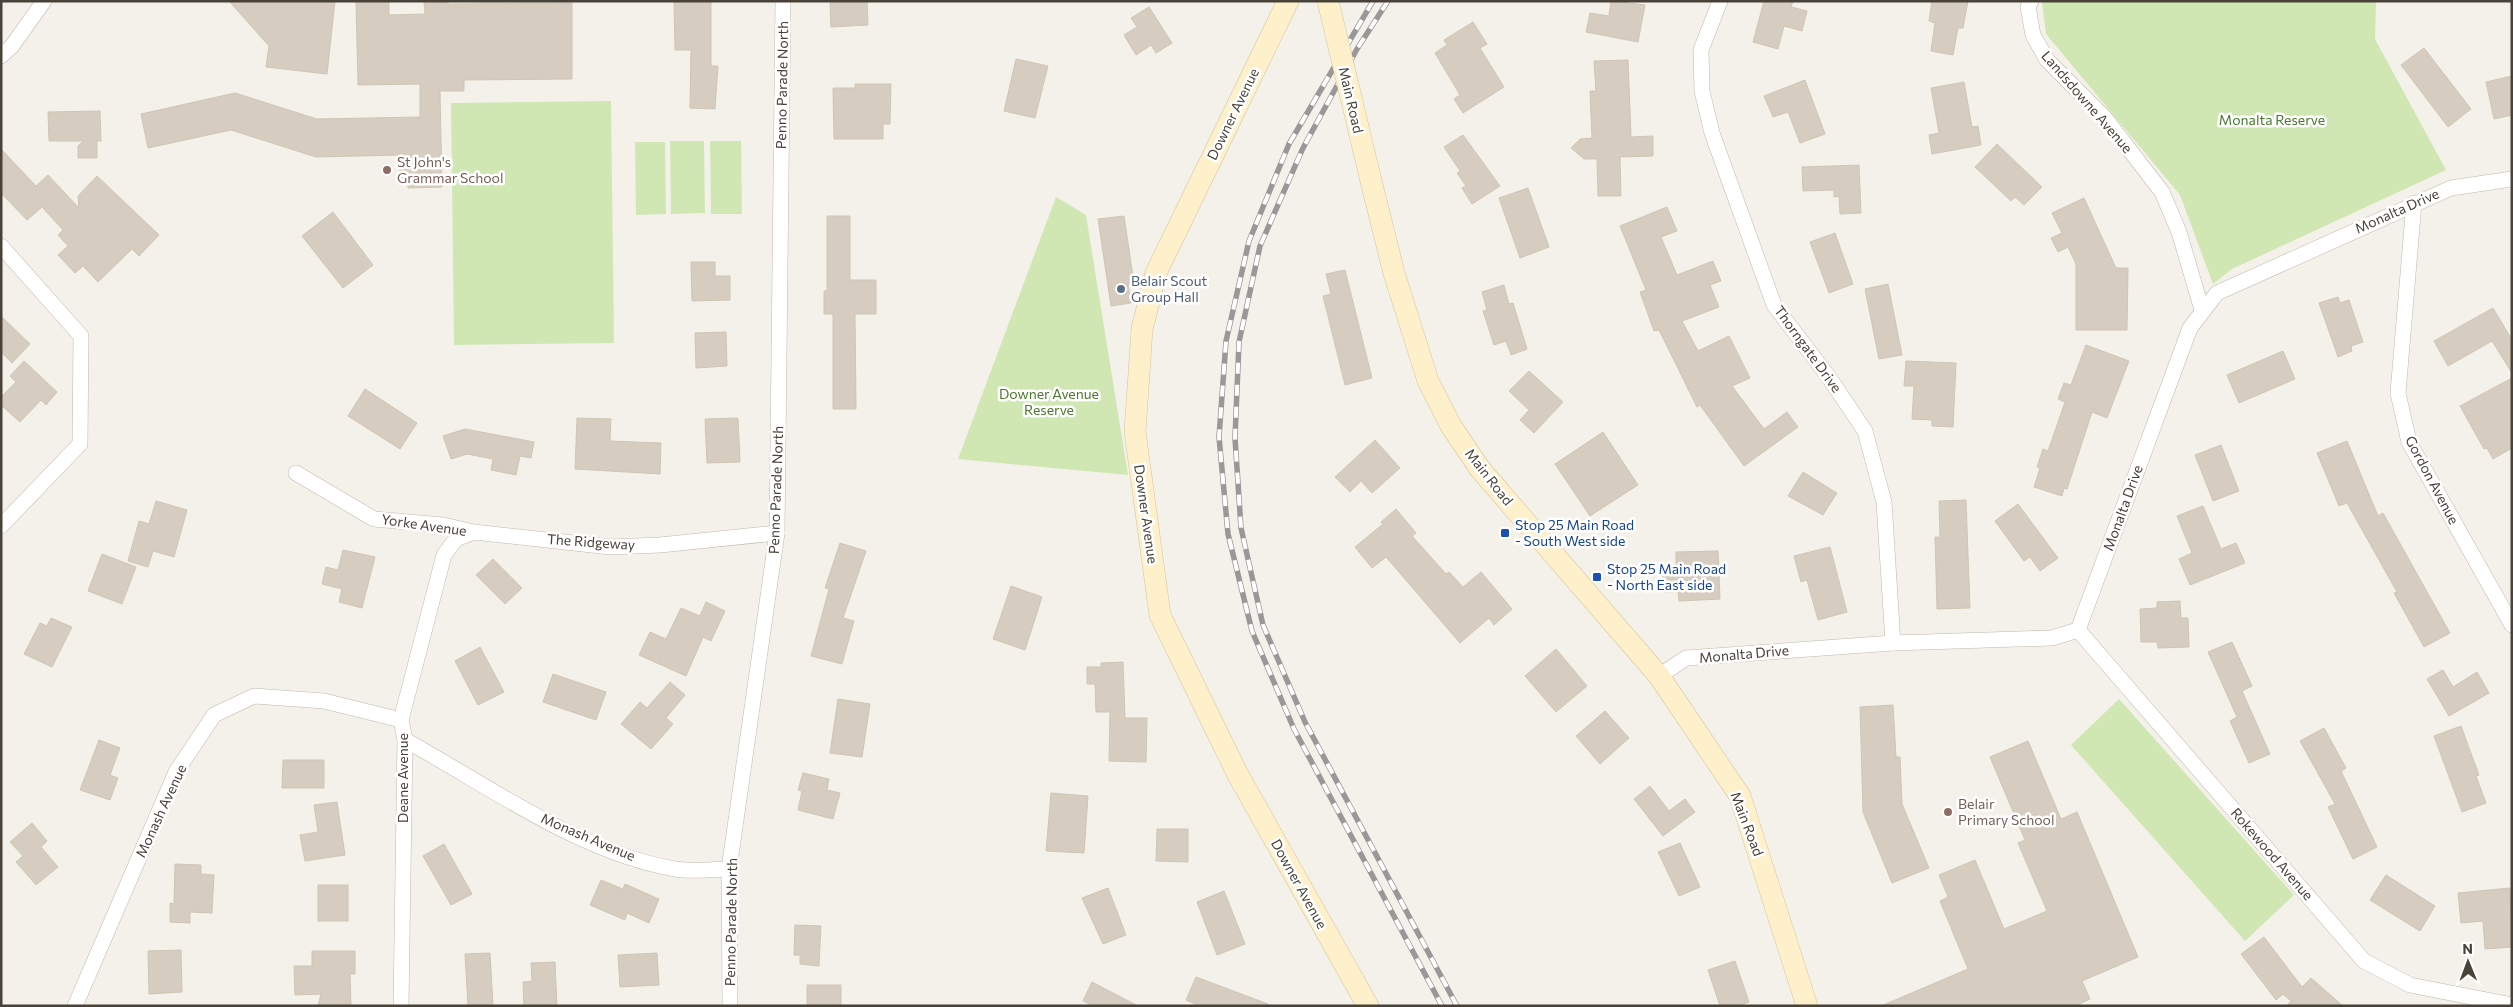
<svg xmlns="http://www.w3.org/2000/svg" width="2513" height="1007" viewBox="0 0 2513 1007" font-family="Commissioner,sans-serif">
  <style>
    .green { fill: #d0e7b4 }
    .building { fill: #d6cdc0; stroke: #d0c5b3 }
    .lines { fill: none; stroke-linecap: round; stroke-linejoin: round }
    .street-casing { stroke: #c0b9ac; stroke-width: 16 }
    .secondary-casing { stroke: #d2c49b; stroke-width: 22 }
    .street { stroke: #fff; stroke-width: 15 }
    .secondary { stroke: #fdf0cb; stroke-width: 21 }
    .rail-casing { stroke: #989898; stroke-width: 5.5 }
    .rail { stroke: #fff; stroke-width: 4; stroke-dasharray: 11; stroke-linecap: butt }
    .secondary-bridge-casing { stroke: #d2c49b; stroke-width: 22; stroke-linecap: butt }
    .secondary-bridge { stroke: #fdf0cb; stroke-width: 21 }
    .education-dot { fill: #8d6e63; stroke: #fff; stroke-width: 2 }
    .service-dot { fill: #5c6f8a; stroke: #fff; stroke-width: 2 }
    .transit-dot { fill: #1a4fb4; stroke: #fff; stroke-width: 2 }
    .labels { text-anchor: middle; stroke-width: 5; stroke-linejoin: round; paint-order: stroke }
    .street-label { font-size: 14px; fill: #484238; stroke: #fff }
    .park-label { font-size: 14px; fill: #4a792c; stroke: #fff }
    .education-label { font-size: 14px; fill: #785e54; stroke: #fff; text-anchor: start }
    .service-label { font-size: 14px; fill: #4e5e75; stroke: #fff; text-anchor: start }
    .transit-label { font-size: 14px; fill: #164399; stroke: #fff; text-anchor: start }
  </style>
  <rect width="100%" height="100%" fill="#f4f1ea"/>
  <g class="green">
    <polygon points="2376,1 2375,39 2446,170 2232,269 2213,284 2180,195 2046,34 2042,2"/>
    <polygon points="611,101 614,343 454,345 451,103"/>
    <polygon points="670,141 704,141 705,213 671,214"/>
    <polygon points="710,141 741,141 742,214 711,214"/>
    <polygon points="635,142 665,142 666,214 636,215"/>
    <polygon points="1056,197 1086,215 1128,475 958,459"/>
    <polygon points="2119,699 2294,895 2245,941 2071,745"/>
  </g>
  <g class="building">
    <polygon points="229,1 335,1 327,74 266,67 269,46"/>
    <polygon points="356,1 389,1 389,15 425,14 424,1 448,1 448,4 572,3 572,79 464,80 464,91 440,91 442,187 408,188 408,178 400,178 400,155 316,157 231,130 148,148 141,114 235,93 317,119 420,117 420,84 358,85"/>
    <polygon points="674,1 711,1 711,66 718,66 715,109 690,108 691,50 675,50"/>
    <polygon points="838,1 867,1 868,25 831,27 830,3"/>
    <polygon points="1611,1 1645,5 1638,42 1586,32 1590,13 1609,16"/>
    <polygon points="1764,1 1793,1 1791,7 1807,11 1802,31 1784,26 1778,49 1753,42"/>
    <polygon points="1932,1 1968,1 1963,28 1958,28 1953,55 1931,51 1935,23 1929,21"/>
    <polygon points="1149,7 1172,43 1156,53 1151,45 1136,55 1124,35 1137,27 1131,18"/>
    <polygon points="1473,22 1487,44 1480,48 1504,87 1463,113 1454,99 1460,95 1435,53 1447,45 1444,40"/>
    <polygon points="2424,48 2471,109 2448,127 2401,65"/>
    <polygon points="1016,59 1048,66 1035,118 1004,111"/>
    <polygon points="1628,60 1631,137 1653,136 1653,156 1620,157 1621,196 1598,196 1597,159 1584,159 1571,148 1580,139 1592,138 1590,91 1596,91 1594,61"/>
    <polygon points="2512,76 2512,115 2494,119 2486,82"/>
    <polygon points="1805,80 1825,134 1800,143 1788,112 1773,117 1764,96"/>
    <polygon points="1964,82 1972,127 1978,126 1981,145 1932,154 1929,135 1939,133 1931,88"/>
    <polygon points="855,84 891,84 890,124 883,124 883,139 834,139 833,88 855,88"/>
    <polygon points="100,111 101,141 97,141 97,158 78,158 78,146 83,141 49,141 48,112"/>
    <polygon points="1463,135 1500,186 1472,204 1462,188 1466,186 1457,173 1460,171 1444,147"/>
    <polygon points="1997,144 2042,187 2024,205 2015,197 2011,201 1975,167"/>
    <polygon points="1,149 36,186 48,175 79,208 78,196 97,176 159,235 139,256 132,249 98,282 83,266 75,273 58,255 68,246 58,235 63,230 42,207 27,220 1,193"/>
    <polygon points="1859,165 1861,213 1840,214 1839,196 1834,197 1834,190 1803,191 1802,167"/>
    <polygon points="1528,188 1549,247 1520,258 1499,198"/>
    <polygon points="2084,198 2116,268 2128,268 2127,330 2076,330 2076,264 2068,247 2058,252 2051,238 2062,233 2052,213"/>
    <polygon points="1667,207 1677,231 1661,237 1677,275 1713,261 1721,281 1710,285 1719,307 1682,321 1698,351 1729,336 1750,378 1732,386 1764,429 1787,412 1798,427 1744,466 1700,405 1697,407 1659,330 1654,331 1640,292 1646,290 1620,226"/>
    <polygon points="333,212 373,265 343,288 302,236"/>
    <polygon points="827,216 850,216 850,280 876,280 876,314 855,314 856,409 833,409 833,314 824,314 824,291 827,291"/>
    <polygon points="1124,216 1134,283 1128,284 1131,303 1111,306 1098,219"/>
    <polygon points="1835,233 1853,284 1829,293 1810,242"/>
    <polygon points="691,262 715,262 715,276 730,276 730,300 692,301"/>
    <polygon points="1345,270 1372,378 1345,385 1323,296 1331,294 1326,274"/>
    <polygon points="1888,284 1902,355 1879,359 1865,289"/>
    <polygon points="1504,285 1509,304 1513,303 1527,349 1511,355 1506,341 1494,345 1483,311 1487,310 1482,292"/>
    <polygon points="2338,297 2340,303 2349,300 2363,342 2351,346 2352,351 2338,357 2319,303"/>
    <polygon points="2493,308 2512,340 2512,373 2492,341 2448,366 2434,341"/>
    <polygon points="1,316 30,344 12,363 1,352"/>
    <polygon points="726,332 727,366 696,368 695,333"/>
    <polygon points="2086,345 2129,361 2107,418 2092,412 2067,489 2064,488 2062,496 2034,487 2040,468 2037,467 2043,449 2048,451 2065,402 2058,399 2064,383 2071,385"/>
    <polygon points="2283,351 2295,379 2239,403 2227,375"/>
    <polygon points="24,361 57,392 46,405 41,400 20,422 1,405 1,397 16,382 10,376"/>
    <polygon points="1906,361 1956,363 1953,427 1932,426 1932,420 1912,419 1914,386 1904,386"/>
    <polygon points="1529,371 1563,402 1534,433 1520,420 1529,410 1509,391"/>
    <polygon points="2512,378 2512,448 2493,459 2487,448 2484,449 2460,406"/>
    <polygon points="365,389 417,423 400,449 348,416"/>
    <polygon points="577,418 611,419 610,441 661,443 660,474 575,469"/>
    <polygon points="738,418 740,462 707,463 705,419"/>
    <polygon points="465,429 534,442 531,458 520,456 516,475 491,470 493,459 467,454 451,459 443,436"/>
    <polygon points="1603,432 1638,485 1590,516 1555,464"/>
    <polygon points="1375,440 1400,468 1372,493 1361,481 1350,492 1335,477"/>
    <polygon points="2347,441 2378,516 2383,513 2450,633 2424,647 2394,593 2397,592 2347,503 2339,506 2317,453"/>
    <polygon points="2221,445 2239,491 2213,501 2195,455"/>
    <polygon points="1803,472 1837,493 1823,515 1788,496"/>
    <polygon points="1966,500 1970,608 1937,609 1935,537 1940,537 1939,501"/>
    <polygon points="156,501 187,510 174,557 153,551 148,567 128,561 139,521 149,524"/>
    <polygon points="2018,504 2058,558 2040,571 2030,557 2024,561 1995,521"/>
    <polygon points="2203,506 2221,549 2236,543 2245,563 2190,585 2179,559 2192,553 2177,516"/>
    <polygon points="1396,509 1416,533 1412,536 1446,574 1449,572 1463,587 1481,572 1512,609 1494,625 1489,618 1460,643 1386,557 1372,568 1355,547 1383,524 1381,522"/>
    <polygon points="840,543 866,551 843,618 854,621 842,664 811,656 829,589 825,588"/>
    <polygon points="1830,547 1847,612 1818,620 1807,580 1801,582 1794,556"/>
    <polygon points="343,550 375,557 362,608 339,602 342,589 322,584 326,567 338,570"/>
    <polygon points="1718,551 1720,599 1679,601 1678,592 1663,592 1662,567 1676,567 1676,552"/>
    <polygon points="102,554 136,567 122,604 88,591"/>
    <polygon points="493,559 522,588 505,604 476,575"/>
    <polygon points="1011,586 1042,597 1025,650 993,639"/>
    <polygon points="2180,601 2181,618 2188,618 2189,647 2158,648 2157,642 2141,642 2140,609 2157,608 2157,602"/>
    <polygon points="706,602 725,611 711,641 703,637 686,676 639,655 650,632 666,639 681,608 700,616"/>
    <polygon points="51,618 72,627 52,667 24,654 40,623 47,626"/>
    <polygon points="2232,642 2252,686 2242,691 2270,754 2249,763 2230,721 2237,717 2208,652"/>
    <polygon points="480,647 504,692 478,705 455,661"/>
    <polygon points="1556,649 1587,686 1556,712 1525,676"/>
    <polygon points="1123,662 1125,718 1147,718 1146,762 1109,761 1110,712 1096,712 1095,684 1087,684 1087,667 1101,667 1101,663"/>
    <polygon points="2443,670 2453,687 2477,672 2489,693 2449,716 2427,679"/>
    <polygon points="553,674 606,692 596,720 543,702"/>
    <polygon points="670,682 685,695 666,718 673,724 651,749 621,724 640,702 647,708"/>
    <polygon points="838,699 870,704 862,757 830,753"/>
    <polygon points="1893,705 1896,757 1900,757 1902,804 1929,868 1892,883 1863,812 1860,707"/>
    <polygon points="1605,711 1629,738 1600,764 1576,736"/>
    <polygon points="2461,726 2479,775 2476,776 2486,803 2462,812 2434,736"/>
    <polygon points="2324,728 2346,768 2341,771 2377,847 2353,859 2328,807 2335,804 2300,741"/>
    <polygon points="99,740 120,748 110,775 118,778 110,800 80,790"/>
    <polygon points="2028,741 2061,819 2077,812 2138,957 2082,981 2090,999 2075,1006 1881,1006 1968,969 1940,901 1948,897 1939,875 1975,860 2004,929 2047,911 2018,843 2025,840 1990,757"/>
    <polygon points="283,760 324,760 324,788 282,788"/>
    <polygon points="803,773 829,779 827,790 840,793 833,819 798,810 802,791 798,790"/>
    <polygon points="1650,786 1669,811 1685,799 1695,812 1663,836 1634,799"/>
    <polygon points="1051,793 1088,796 1084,853 1046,851"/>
    <polygon points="337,802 345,855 305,861 300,835 318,832 314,805"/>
    <polygon points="32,823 47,841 41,847 58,867 36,885 16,862 23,856 10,842"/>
    <polygon points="1157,829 1188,829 1188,862 1156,861"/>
    <polygon points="1680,843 1700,887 1679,896 1658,852"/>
    <polygon points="444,844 472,894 451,905 423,856"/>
    <polygon points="175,864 201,865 201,874 214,875 212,913 190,912 190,923 170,922 170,903 174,904"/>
    <polygon points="2386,875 2435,906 2420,931 2370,900"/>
    <polygon points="601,880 623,889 625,884 659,899 649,923 627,913 625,920 590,905"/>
    <rect x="318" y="885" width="30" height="36"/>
    <polygon points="1108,888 1126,935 1103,944 1082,898"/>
    <polygon points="2510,888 2512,947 2485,949 2483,921 2461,923 2458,893"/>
    <polygon points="1224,891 1245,944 1217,955 1197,902"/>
    <polygon points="795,925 821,926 819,966 800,964 800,955 794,955"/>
    <polygon points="2264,937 2302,987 2311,978 2343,1006 2286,1006 2291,1001 2283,994 2276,1000 2241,954"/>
    <polygon points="181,950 182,992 149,994 148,951"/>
    <polygon points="312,951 355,951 355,974 350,974 351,1006 318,1006 321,994 295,995 294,966 312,966"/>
    <polygon points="490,953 493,1006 468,1006 465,954"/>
    <polygon points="657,953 659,985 620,987 618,955"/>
    <polygon points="1735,961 1749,1002 1737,1006 1720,1006 1708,970"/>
    <polygon points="555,962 557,1006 524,1006 523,982 532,981 531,963"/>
    <polygon points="1196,977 1268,1004 1268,1006 1200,1006 1186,1000"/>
    <polygon points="1092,982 1138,1006 1093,1006 1083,1001"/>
    <rect x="807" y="985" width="34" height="21"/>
  </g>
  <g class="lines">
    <defs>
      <g id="street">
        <polyline points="1720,1 1701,50 1702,91 1712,133 1774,305 1828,376 1865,431 1884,502 1893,643"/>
        <polyline points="2031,1 2028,7 2033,35 2047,60 2105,118 2162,192 2179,232 2202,310"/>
        <polyline points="1,56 12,46 44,1"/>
        <polyline points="2414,203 2398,393 2409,442 2512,625"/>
        <polyline points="1,246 81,336 80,444 1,526"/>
        <polyline points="296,473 374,519 443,525 474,532"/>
        <polyline points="2078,630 2364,961 2410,985 2512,1005"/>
        <polyline points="1659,676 1686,658 1893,643 2052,638 2078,630 2190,328 2217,293 2451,188 2512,179"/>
        <path d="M405,740C489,786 580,853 675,869C692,872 712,869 729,869"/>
        <polyline points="75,1006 176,772 214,715 254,696 324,701 401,720"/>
        <polyline points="401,1006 405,740 401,720 444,555 456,539 474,532 610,547 660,545 777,533"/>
        <polyline points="730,1006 729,869 777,533 783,1"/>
      </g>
      <g id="secondary">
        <polyline points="1288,1 1156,273 1142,329 1135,432 1160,615 1237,773 1368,1006"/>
        <polyline points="1371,181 1394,273 1428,381 1451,426 1480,469 1659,676 1740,796 1807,1006"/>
      </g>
    </defs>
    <use href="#street" class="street-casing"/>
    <use href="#secondary" class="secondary-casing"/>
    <use href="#street" class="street"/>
    <use href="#secondary" class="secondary"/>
    <defs>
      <g id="rail">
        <polyline points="1373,1 1289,144 1249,241 1226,341 1219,437 1228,534 1252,631 1294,729 1442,1006"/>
        <polyline points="1388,1 1357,49 1303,148 1260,246 1239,342 1235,438 1241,528 1263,625 1305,722 1457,1006"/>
      </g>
    </defs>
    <use href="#rail" class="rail-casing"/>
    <use href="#rail" class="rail"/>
    <defs>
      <polyline id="secondary-bridge" points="1328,1 1371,181"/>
    </defs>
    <use href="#secondary-bridge" class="secondary-bridge-casing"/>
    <use href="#secondary-bridge" class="secondary-bridge"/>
  </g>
  <g class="education-dot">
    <circle cx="387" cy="170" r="5"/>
    <circle cx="1948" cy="812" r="5"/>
  </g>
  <circle class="service-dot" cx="1121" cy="289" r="5"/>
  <g class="transit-dot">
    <rect x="1500" y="528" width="10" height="10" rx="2.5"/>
    <rect x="1592" y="572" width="10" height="10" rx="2.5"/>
  </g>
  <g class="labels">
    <g class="street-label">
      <text transform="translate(782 85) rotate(-89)" y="5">Penno Parade North</text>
      <text transform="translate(1351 100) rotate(77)" y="5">Main Road</text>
      <text transform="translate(2087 102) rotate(49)" y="5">Landsdowne Avenue</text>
      <text transform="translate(1233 114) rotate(-64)" y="5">Downer Avenue</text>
      <text transform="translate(2397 211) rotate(-24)" y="5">Monalta Drive</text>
      <text transform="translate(1808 349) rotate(54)" y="5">Thorngate Drive</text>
      <text transform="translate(1489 477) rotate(52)" y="5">Main Road</text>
      <text transform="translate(2432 480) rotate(62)" y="5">Gordon Avenue</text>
      <text transform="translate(776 490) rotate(-88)" y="5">Penno Parade North</text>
      <text transform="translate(2123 508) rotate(-70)" y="5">Monalta Drive</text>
      <text transform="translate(1146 514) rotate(82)" y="5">Downer Avenue</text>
      <text transform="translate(424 525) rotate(8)" y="5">Yorke Avenue</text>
      <text transform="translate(591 542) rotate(4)" y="5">The Ridgeway</text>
      <text transform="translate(1744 654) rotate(-5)" y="5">Monalta Drive</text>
      <text transform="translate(403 778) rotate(-90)" y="5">Deane Avenue</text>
      <text transform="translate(161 811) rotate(-65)" y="5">Monash Avenue</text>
      <text transform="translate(1747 824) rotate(69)" y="5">Main Road</text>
      <text transform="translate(588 837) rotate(23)" y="5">Monash Avenue</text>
      <text transform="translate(2272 854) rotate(49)" y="5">Rokewood Avenue</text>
      <text transform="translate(1299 884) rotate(61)" y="5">Downer Avenue</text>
      <text transform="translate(731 922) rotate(-89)" y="5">Penno Parade North</text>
    </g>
    <g class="park-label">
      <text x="2272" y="125">Monalta Reserve</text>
      <text x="1049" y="399">Downer Avenue<tspan x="1049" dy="16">Reserve</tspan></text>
    </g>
    <g class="education-label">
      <text x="397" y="167">St John's<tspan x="397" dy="16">Grammar School</tspan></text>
      <text x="1958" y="809">Belair<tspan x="1958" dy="16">Primary School</tspan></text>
    </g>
    <g class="service-label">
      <text x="1131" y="286">Belair Scout<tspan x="1131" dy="16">Group Hall</tspan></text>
    </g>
    <g class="transit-label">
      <text x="1515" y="530">Stop 25 Main Road<tspan x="1515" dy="16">- South West side</tspan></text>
      <text x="1607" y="574">Stop 25 Main Road<tspan x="1607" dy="16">- North East side</tspan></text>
    </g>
  </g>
  <rect width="2513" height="1007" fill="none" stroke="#484238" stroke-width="5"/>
  <g transform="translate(2468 962) rotate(359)" stroke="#ffffff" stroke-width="4" paint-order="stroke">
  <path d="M0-4L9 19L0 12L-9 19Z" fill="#484238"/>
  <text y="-8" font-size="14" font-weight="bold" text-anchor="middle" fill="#484238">N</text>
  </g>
</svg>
